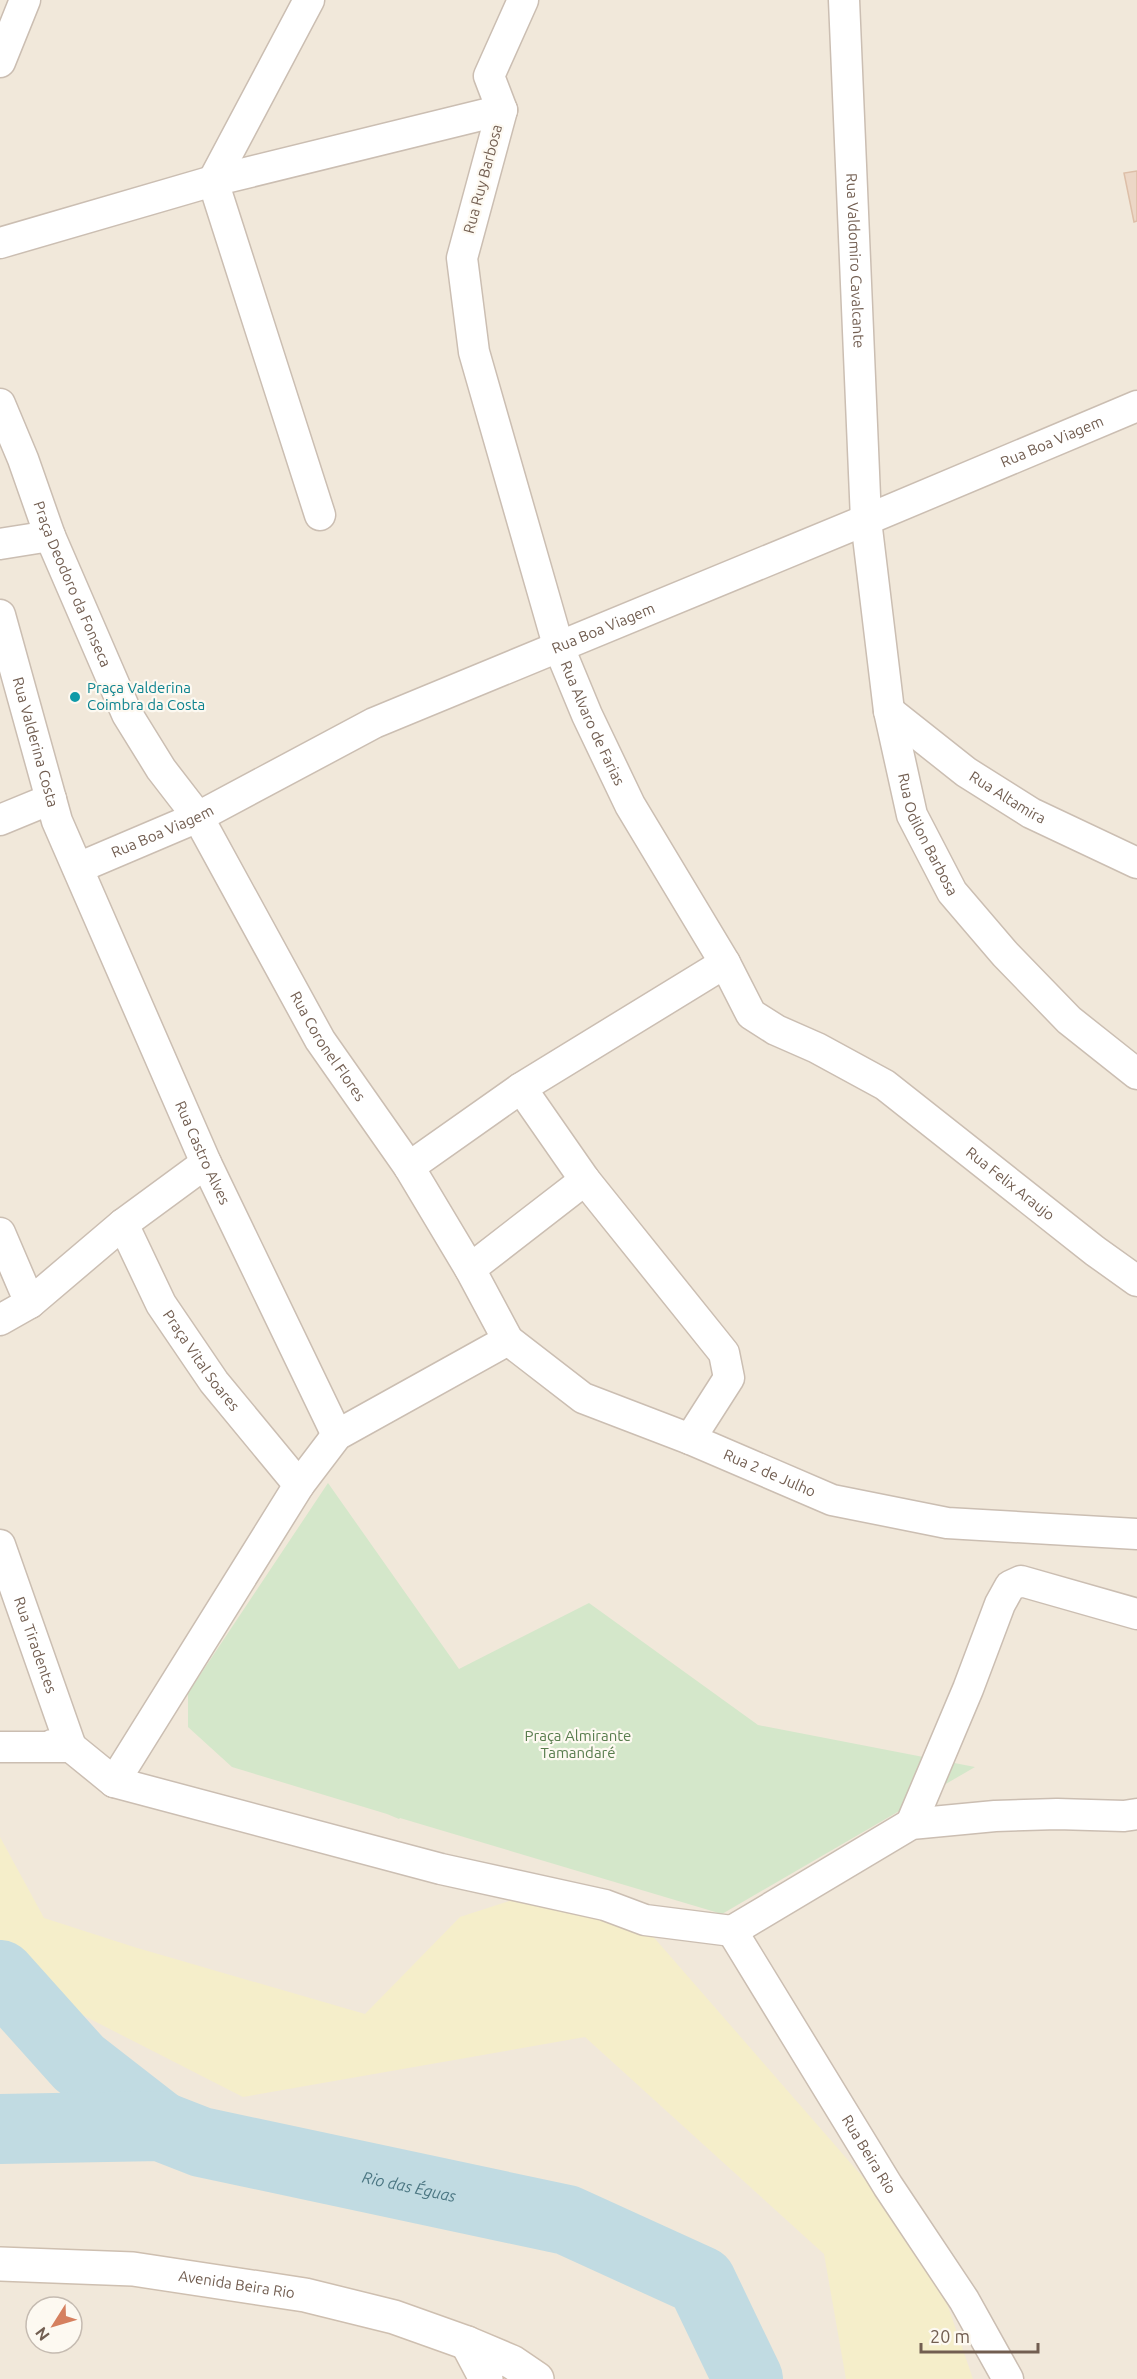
<svg xmlns="http://www.w3.org/2000/svg" width="1137" height="2379" viewBox="0 0 1137 2379" font-family="Ubuntu,sans-serif">
  <style>
    .residential { fill: #f1e8da; fill-rule: evenodd }
    .green { fill: #d4e7ca }
    .sand { fill: #f5eeca }
    .lines { fill: none; stroke-linecap: round; stroke-linejoin: round }
    .river { stroke: #c1dbe2; stroke-width: 70 }
    .building { fill: #ecd7c6; stroke: #ddbfa8; stroke-width: 1.5 }
    .street-casing { stroke: #cbbeb2; stroke-width: 33 }
    .secondary-casing { stroke: #cebfb0; stroke-width: 36 }
    .street { stroke: #fff; stroke-width: 30 }
    .secondary { stroke: #fff; stroke-width: 33 }
    .culture-dot { fill: #0f9aa8; stroke: #fdf9f1; stroke-width: 2 }
    .labels { text-anchor: middle; stroke-width: 4.5; stroke-linejoin: round; paint-order: stroke }
    .street-label { font-size: 15px; fill: #725e51; stroke: #fdf9f1 }
    .culture-label { font-size: 15px; fill: #0d838f; stroke: #fdf9f1; text-anchor: start }
    .park-label { font-size: 15px; fill: #587c4d; stroke: #fdf9f1 }
    .water-label { font-size: 16px; font-style: italic; fill: #4c7783; stroke: #fdf9f1 }
  </style>
  <rect width="100%" height="100%" fill="#faf5eb"/>
  <path class="residential" d="M0,0H1137V2379H0ZM36,2307H72V2343H36Z"/>
  <polygon class="green" points="328,1483 459,1669 589,1603 758,1725 975,1767 722,1914 400,1818 399,1819 387,1814 232,1767 188,1727 188,1693"/>
  <polygon class="sand" points="0,1837 44,1918 134,1947 365,2014 460,1917 531,1894 643,1925 930,2254 973,2379 846,2379 824,2254 585,2037 243,2097 0,1973"/>
  <g class="lines">
    <g class="river">
      <polyline points="0,1975 79,2063 160,2126"/>
      <path id="s1" d="M0,2129L160,2126L201,2142L567,2220L701,2281L748,2379"/>
    </g>
  </g>
  <polygon class="building" points="1137,171 1137,221 1134,222 1124,173"/>
  <g class="lines">
    <defs>
      <g id="street">
        <polyline points="309,0 213,181 320,515"/>
        <path id="s2" d="M523,0L489,76L502,110L462,258L474,352L558,645L587,715L630,805L725,963L751,1014L776,1030L817,1048L885,1085L1095,1251L1137,1281"/>
        <path id="s3" d="M844,0L866,520L889,711L912,815L952,892L1005,954L1069,1020L1137,1074"/>
        <polyline points="0,62 25,0"/>
        <polyline points="0,243 213,181 502,110"/>
        <path id="s4" d="M0,404L23,459L50,536L127,714L161,769L198,817L320,1040L409,1167L470,1269L508,1340L583,1398L690,1439L832,1500L947,1523L1137,1534"/>
        <polyline points="0,544 50,536"/>
        <path id="s5" d="M0,615L57,821L206,1163L337,1435"/>
        <path id="s6" d="M889,711L966,772L1031,813L1137,863"/>
        <polyline points="0,820 51,799"/>
        <path id="s7" d="M78,868L198,817L374,723L866,520L1137,406"/>
        <polyline points="521,1088 585,1180 724,1353 729,1378 690,1439"/>
        <polyline points="409,1167 521,1088 725,963"/>
        <path id="s8" d="M123,1224L161,1304L214,1382L299,1485"/>
        <polyline points="0,1233 30,1303"/>
        <polyline points="470,1269 585,1180"/>
        <polyline points="0,1320 30,1303 123,1224 206,1163"/>
        <path id="s9" d="M0,1545L71,1747L52,1745"/>
        <polyline points="0,1747 71,1747 114,1782 441,1869 605,1905 645,1920 732,1931"/>
        <polyline points="114,1782 299,1485 337,1435 508,1340"/>
        <polyline points="911,1824 968,1689 1000,1604 1010,1586 1021,1581 1137,1614"/>
        <path id="s10" d="M732,1931L888,2186L964,2300L1008,2379"/>
        <polyline points="732,1931 911,1824 995,1816 1057,1814 1124,1816 1137,1814"/>
      </g>
      <g id="secondary">
        <path id="s11" d="M0,2264L133,2269L305,2295L394,2317L467,2343L512,2362L537,2379"/>
        <polyline points="467,2343 486,2379"/>
      </g>
    </defs>
    <use href="#street" class="street-casing"/>
    <use href="#secondary" class="secondary-casing"/>
    <use href="#street" class="street"/>
    <use href="#secondary" class="secondary"/>
  </g>
  <circle class="culture-dot" cx="75" cy="697" r="6"/>
  <g class="labels">
    <g class="street-label">
      <text transform="translate(483 179) rotate(-75)" y="5">Rua Ruy Barbosa</text>
      <text dy="5" stroke="none"><textPath href="#s3" startOffset="261">Rua Valdomiro Cavalcante</textPath></text>
      <text dy="5" stroke="none"><textPath href="#s7" startOffset="1064">Rua Boa Viagem</textPath></text>
      <text dy="5" stroke="none"><textPath href="#s4" startOffset="194">Praça Deodoro da Fonseca</textPath></text>
      <text dy="5" stroke="none"><textPath href="#s7" startOffset="578">Rua Boa Viagem</textPath></text>
      <text dy="5" stroke="none"><textPath href="#s2" startOffset="758">Rua Alvaro de Farias</textPath></text>
      <text dy="5" stroke="none"><textPath href="#s5" startOffset="132">Rua Valderina Costa</textPath></text>
      <text dy="5" stroke="none"><textPath href="#s6" startOffset="147">Rua Altamira</textPath></text>
      <text dy="5" stroke="none"><textPath href="#s7" startOffset="92">Rua Boa Viagem</textPath></text>
      <text dy="5" stroke="none"><textPath href="#s3" startOffset="843">Rua Odilon Barbosa</textPath></text>
      <text dy="5" stroke="none"><textPath href="#s4" startOffset="724">Rua Coronel Flores</textPath></text>
      <text dy="5" stroke="none"><textPath href="#s5" startOffset="576">Rua Castro Alves</textPath></text>
      <text dy="5" stroke="none"><textPath href="#s2" startOffset="1401">Rua Felix Araujo</textPath></text>
      <text dy="5" stroke="none"><textPath href="#s8" startOffset="158">Praça Vital Soares</textPath></text>
      <text dy="5" stroke="none"><textPath href="#s4" startOffset="1365">Rua 2 de Julho</textPath></text>
      <text dy="5" stroke="none"><textPath href="#s9" startOffset="106">Rua Tiradentes</textPath></text>
      <text dy="5" stroke="none"><textPath href="#s10" startOffset="262">Rua Beira Rio</textPath></text>
      <text dy="5" stroke="none"><textPath href="#s11" startOffset="238">Avenida Beira Rio</textPath></text>
    </g>
    <g class="culture-label">
      <text x="87" y="693">Praça Valderina<tspan x="87" dy="17">Coimbra da Costa</tspan></text>
    </g>
    <g class="park-label">
      <text x="578" y="1741">Praça Almirante<tspan x="578" dy="17">Tamandaré</tspan></text>
    </g>
    <g class="water-label">
      <text dy="6" stroke="none"><textPath href="#s1" startOffset="417">Rio das Éguas</textPath></text>
    </g>
  </g>
  <g transform="translate(54 2325) rotate(233)"><circle r="28" fill="#fdf9f1" stroke="#c5bbb1" stroke-width="1.5"/>
  <path d="M0-4.5L10 22L0 15L-10 22Z" fill="#d5805f"/>
  <text y="-9" font-size="16" font-weight="bold" text-anchor="middle" fill="#725e51">N</text>
  </g>
  <path d="M921 2343v9h117v-9" fill="none" stroke="#725e51" stroke-width="3"/>
  <text x="930" y="2343" font-size="18" fill="#725e51" stroke="#fdf9f1" stroke-width="4.5" paint-order="stroke">20 m</text>
</svg>
